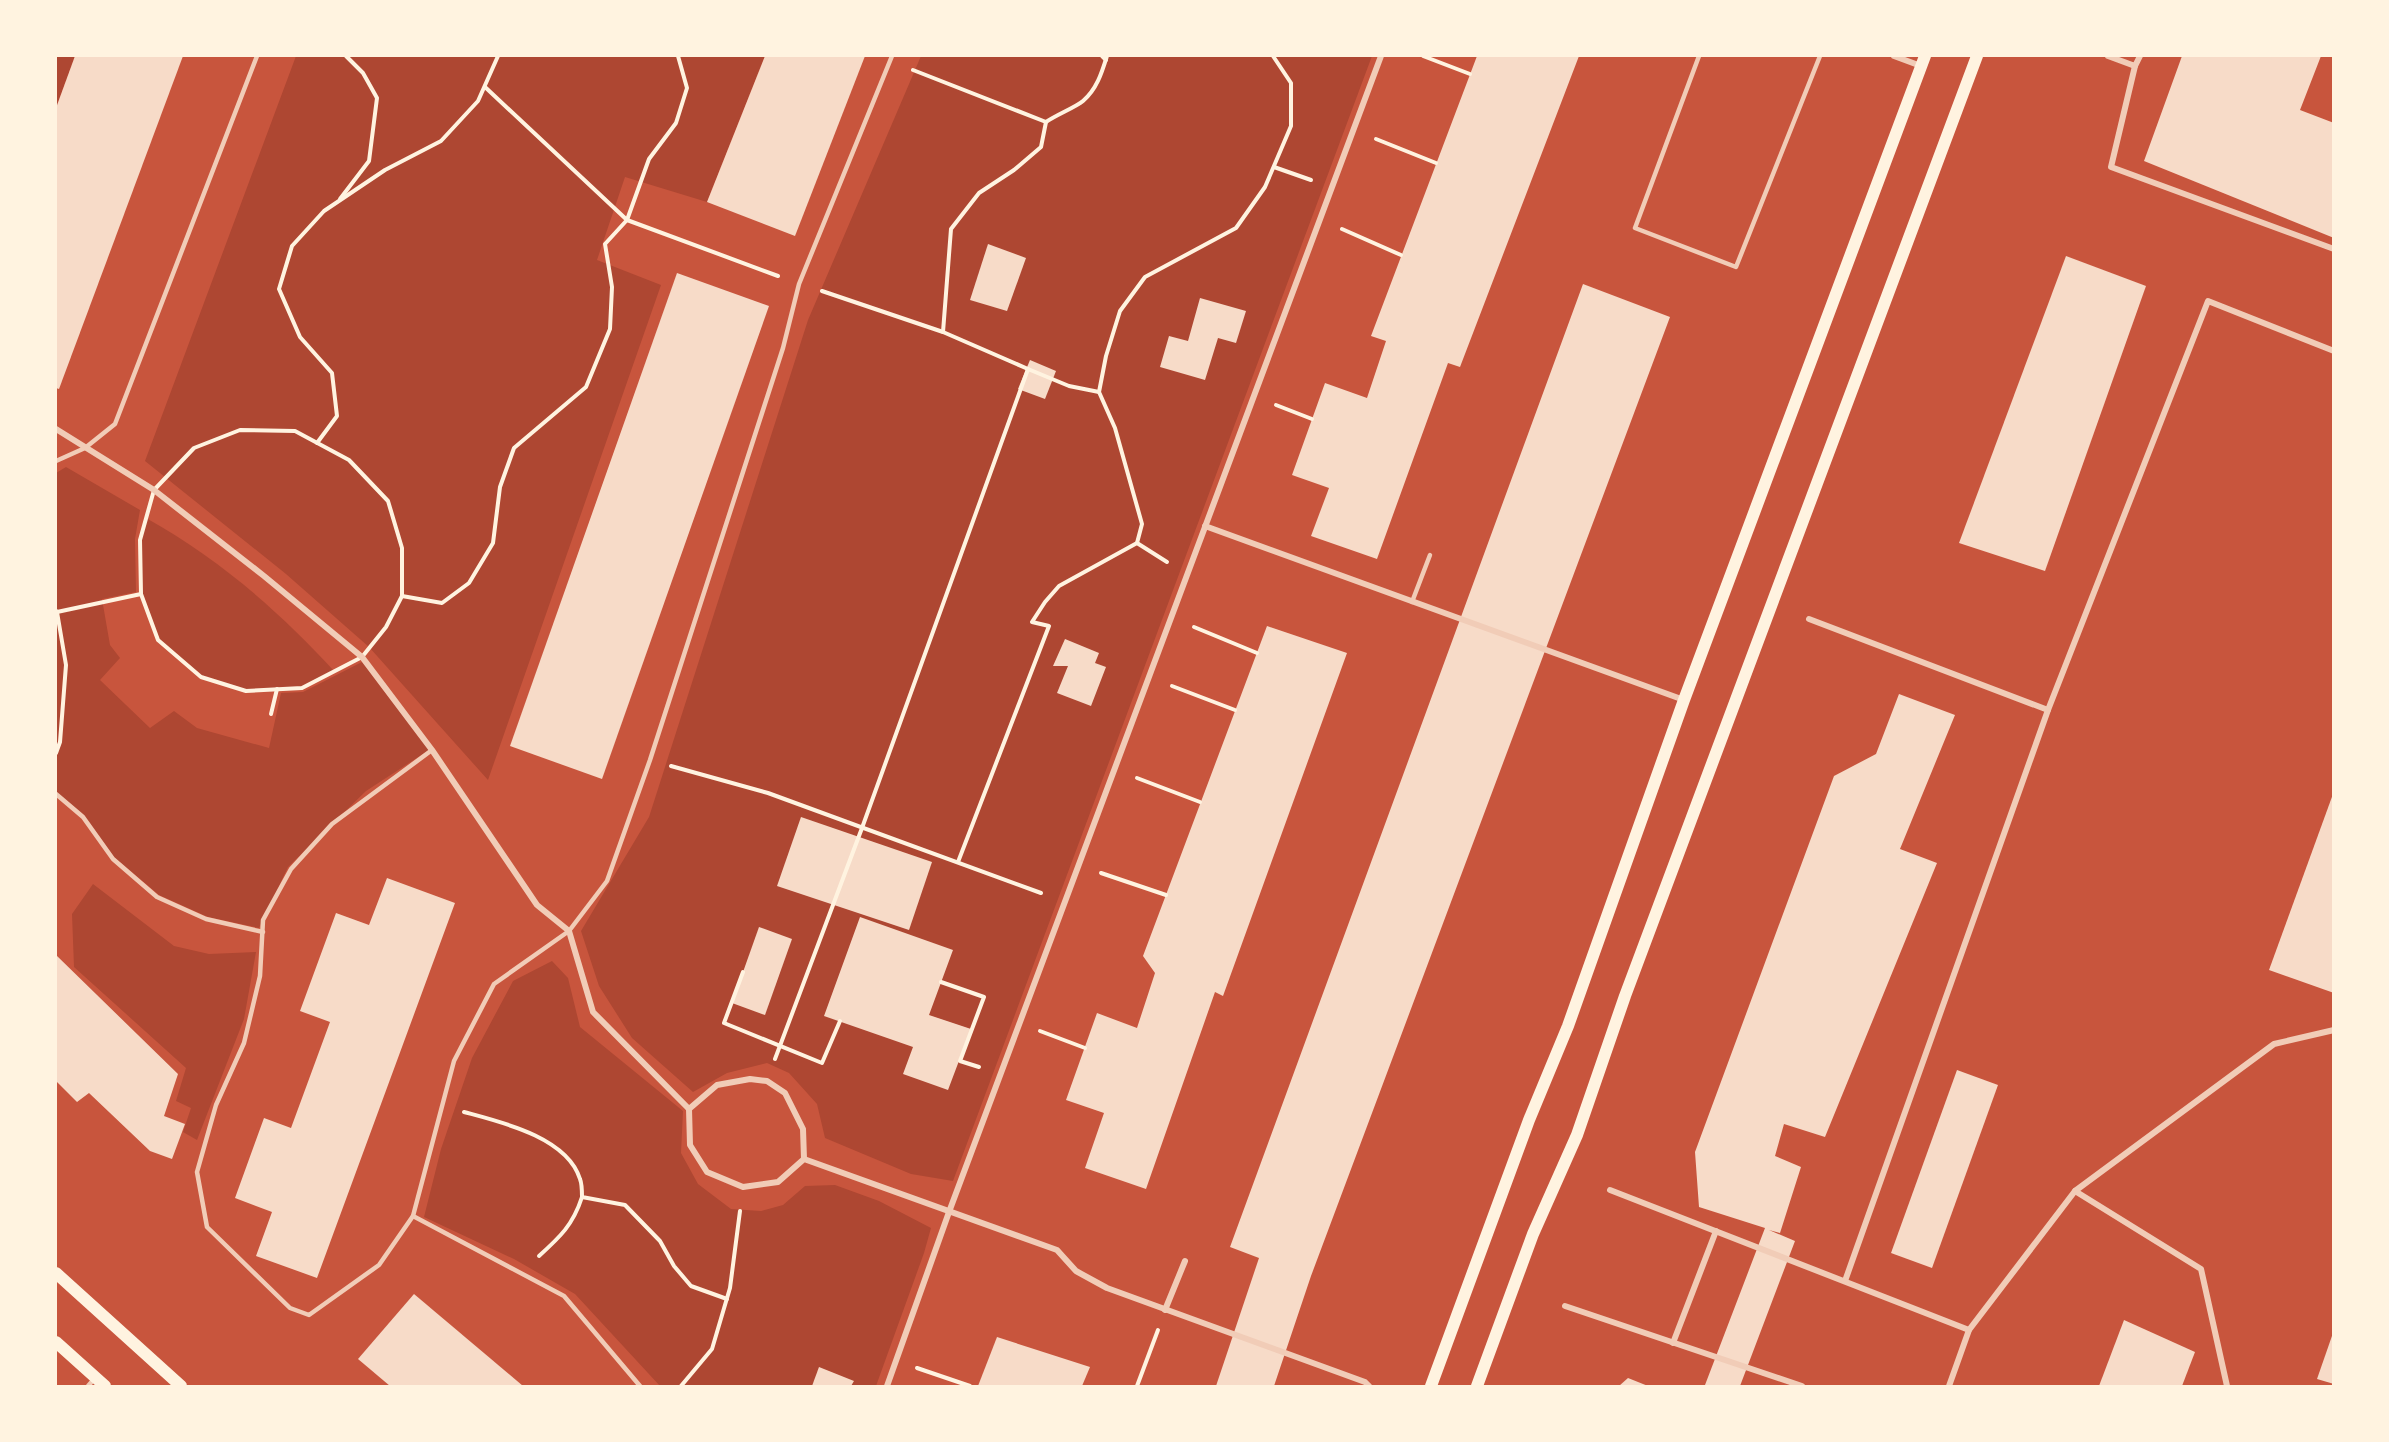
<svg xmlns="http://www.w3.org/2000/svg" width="2389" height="1442" viewBox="0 0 2389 1442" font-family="Helvetica,sans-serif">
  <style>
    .green { fill: #ae4732 }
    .building { fill: #f7dbc8 }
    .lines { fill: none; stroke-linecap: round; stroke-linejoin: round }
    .path { stroke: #fff3e0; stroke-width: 4 }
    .service { stroke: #f1ccb7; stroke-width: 4.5 }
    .minor { stroke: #f1ccb7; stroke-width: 6 }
    .secondary { stroke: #fff3e0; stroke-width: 12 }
  </style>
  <rect width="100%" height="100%" fill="#c8553d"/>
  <g class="green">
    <polygon points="56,56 75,56 56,108"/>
    <polygon points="296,56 765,56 707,202 625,177 597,260 661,285 488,780 369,647 286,574 145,461"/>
    <polygon points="921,56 1372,56 953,1181 911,1174 825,1138 817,1104 789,1073 767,1063 727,1073 693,1092 632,1038 599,986 581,931 649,817 808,320"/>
    <polygon points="66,467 140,510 135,539 136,592 102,599 110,645 120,658 100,680 150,728 174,711 197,728 269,748 281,693 303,692 362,662 429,750 366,791 288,867 259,928 208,917 159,895 114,857 83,814 56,792 56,473"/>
    <path d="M146,518C218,558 279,611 334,671L302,688L246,691L201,677L158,640L141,594L140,540Z"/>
    <polygon points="93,884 174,946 209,954 256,952 244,1019 197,1140 183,1132 191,1108 176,1101 186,1068 74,967 72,914"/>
    <polygon points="552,961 568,978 580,1027 683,1111 681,1153 698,1184 731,1209 761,1211 783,1205 805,1186 835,1185 879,1201 931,1228 924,1253 876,1386 660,1386 575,1294 514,1259 424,1217 441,1149 472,1058 513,981"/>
  </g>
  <g class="building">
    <polygon points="75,56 183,56 59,389 56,388 56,108"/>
    <polygon points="765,56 865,56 795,236 707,202"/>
    <polygon points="1477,56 1579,56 1460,367 1448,363 1377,559 1311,536 1329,488 1292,475 1325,383 1367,398 1386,341 1371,336"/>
    <polygon points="2182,56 2321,56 2300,110 2334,123 2334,238 2144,161"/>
    <polygon points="988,244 1026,258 1007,311 970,300"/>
    <polygon points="2066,256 2146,286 2045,571 1959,543"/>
    <polygon points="677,273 769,306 602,779 510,746"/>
    <polygon points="1583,284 1670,317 1311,1276 1274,1386 1216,1386 1259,1258 1230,1247"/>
    <polygon points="1200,298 1246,311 1236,343 1218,338 1205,380 1160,367 1169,336 1188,341"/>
    <polygon points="1030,360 1056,371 1045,399 1018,389"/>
    <polygon points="1267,626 1347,653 1223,996 1215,992 1146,1189 1085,1168 1104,1113 1066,1100 1097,1013 1137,1028 1155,973 1143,956"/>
    <polygon points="1065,639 1099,653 1095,663 1106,667 1091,706 1057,693 1068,666 1053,666"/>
    <polygon points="1899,694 1955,715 1900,849 1937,863 1825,1137 1784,1124 1775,1156 1801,1167 1780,1233 1769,1230 1795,1241 1740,1386 1709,1386 1705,1385 1765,1228 1699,1207 1695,1152 1834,776 1876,754"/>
    <polygon points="2333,794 2334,794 2334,993 2269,970"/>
    <polygon points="801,817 932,862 909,930 777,886"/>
    <polygon points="387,878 455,903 317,1278 256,1256 272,1212 235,1198 264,1118 291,1128 330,1022 300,1011 336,913 369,925"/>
    <polygon points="860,917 953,950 929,1015 971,1029 948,1090 903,1074 913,1047 824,1016"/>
    <polygon points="759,927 792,939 765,1015 732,1003"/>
    <polygon points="56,955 178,1074 164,1116 185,1124 172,1159 150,1151 89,1093 77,1102 56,1081"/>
    <polygon points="1957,1070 1998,1085 1932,1268 1891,1253"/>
    <polygon points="414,1294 523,1386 390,1386 358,1359"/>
    <polygon points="2124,1320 2195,1352 2182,1386 2099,1386"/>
    <polygon points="2333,1333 2334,1333 2334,1384 2317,1379"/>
    <polygon points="997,1337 1090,1367 1082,1386 978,1386"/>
    <polygon points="819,1367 854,1381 851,1386 812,1386"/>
    <polygon points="1628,1378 1648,1386 1619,1386"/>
  </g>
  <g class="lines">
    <g class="path">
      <polyline points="1102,56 1106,60"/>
      <polyline points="1423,56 1470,74"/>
      <polyline points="913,70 1046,122"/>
      <polyline points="485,87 627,220 778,276"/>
      <polyline points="1376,139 1436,163"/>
      <polyline points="1274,167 1311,180"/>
      <polyline points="340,199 369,161 377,98 363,73 346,56"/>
      <polyline points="1342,229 1401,255"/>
      <polyline points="822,291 943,332 1028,369"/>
      <path d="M943,332L951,229L979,193L1014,170L1041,147L1046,122C1056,115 1076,107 1083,101C1097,89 1102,72 1107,56"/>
      <polyline points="1276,405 1312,419"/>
      <polygon points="240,430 295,431 349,460 388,501 402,548 402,596 386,627 362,657 302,688 246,691 201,677 158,640 141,594 140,540 154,490 194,448"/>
      <polyline points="317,443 337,416 332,373 300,337 279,289 292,246 324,211 385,170 441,141 478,101 498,56"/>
      <polyline points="1137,543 1167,562"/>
      <polyline points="402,596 442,603 469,583 493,543 500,487 514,448 586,387 610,329 612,287 605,244 627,220 649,159 676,123 687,88 678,56"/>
      <polyline points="56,611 57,612 141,594"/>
      <polyline points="1194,627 1257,653"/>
      <polyline points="1172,686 1235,710"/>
      <polyline points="271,714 277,689"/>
      <polyline points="56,753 60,742 66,665 57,612"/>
      <polyline points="671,766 768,793 1041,893"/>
      <polyline points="1137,778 1200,802"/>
      <polyline points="958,862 1049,626 1032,622 1045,602 1059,586 1137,543 1142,524 1115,428 1099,392 1106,356 1120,311 1145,277 1236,228 1265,187 1291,126 1291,83 1273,56"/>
      <polyline points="1101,873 1166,895"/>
      <polyline points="743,972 724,1023 822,1063 840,1021"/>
      <polyline points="941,982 984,997 960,1061 979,1067"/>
      <polyline points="1040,1031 1085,1048"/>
      <polyline points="775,1059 862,828 1028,369 1069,386 1099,392"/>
      <path d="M464,1112C501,1122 567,1137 580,1179C582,1184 582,1192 582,1197L625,1205L660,1241L674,1266L691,1286L727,1299"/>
      <path d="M539,1256C560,1237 573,1225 582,1197"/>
      <polyline points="917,1368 970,1386"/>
      <polyline points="681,1386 712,1349 730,1288 740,1211"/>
      <polyline points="1137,1386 1158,1330"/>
    </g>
    <g class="service">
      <polyline points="1699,56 1635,228 1736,267 1820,56"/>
      <polyline points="56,461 85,448 115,424 257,56"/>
      <polyline points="1412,602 1430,555"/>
      <polyline points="432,750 332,824 291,869 263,920 260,976 244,1043 216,1105 197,1172 207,1227 290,1308 309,1315 379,1265 413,1216 454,1061 494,984 569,931 607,881 650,760 783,348 799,284 892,56"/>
      <polyline points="56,794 83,817 113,859 157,897 206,919 263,932"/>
      <polyline points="413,1216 564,1296 640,1386"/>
      <polyline points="88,1386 95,1378"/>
    </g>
    <g class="minor">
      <polyline points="1894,56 1921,66"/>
      <polyline points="2108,56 2135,66 2140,56"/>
      <polyline points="2135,66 2111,167 2334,249"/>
      <polyline points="56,429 154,490 264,576 362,657 432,750 537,905 569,931 593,1012 689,1109 690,1145 707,1172 743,1187 778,1182 804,1159 1057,1250 1076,1271 1107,1288 1365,1382 1369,1386"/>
      <polyline points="1205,526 1684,700"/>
      <polyline points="1809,619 2048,710"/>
      <polyline points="689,1109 717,1085 750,1079 767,1081 785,1093 803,1129 804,1159"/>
      <polyline points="1610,1190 1969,1330"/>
      <polyline points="2075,1191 2201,1269 2227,1386"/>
      <polyline points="1845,1281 2048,710 2208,301 2334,351"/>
      <polyline points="1565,1306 1802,1386"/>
      <polyline points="1165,1310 1185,1261"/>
      <polyline points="1673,1343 1716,1231"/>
      <polyline points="887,1386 949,1212 1381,56"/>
      <polyline points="1949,1386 1969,1330 2075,1191 2274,1044 2334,1030"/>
    </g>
    <g class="secondary">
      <polyline points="56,1273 181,1386"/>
      <polyline points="56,1342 105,1386"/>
      <polyline points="1431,1386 1529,1120 1568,1026 1684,700 1925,56"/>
      <polyline points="1477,1386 1533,1234 1577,1135 1625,996 1977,56"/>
    </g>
  </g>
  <rect width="2389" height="1442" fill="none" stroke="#fff3e0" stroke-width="114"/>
</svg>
